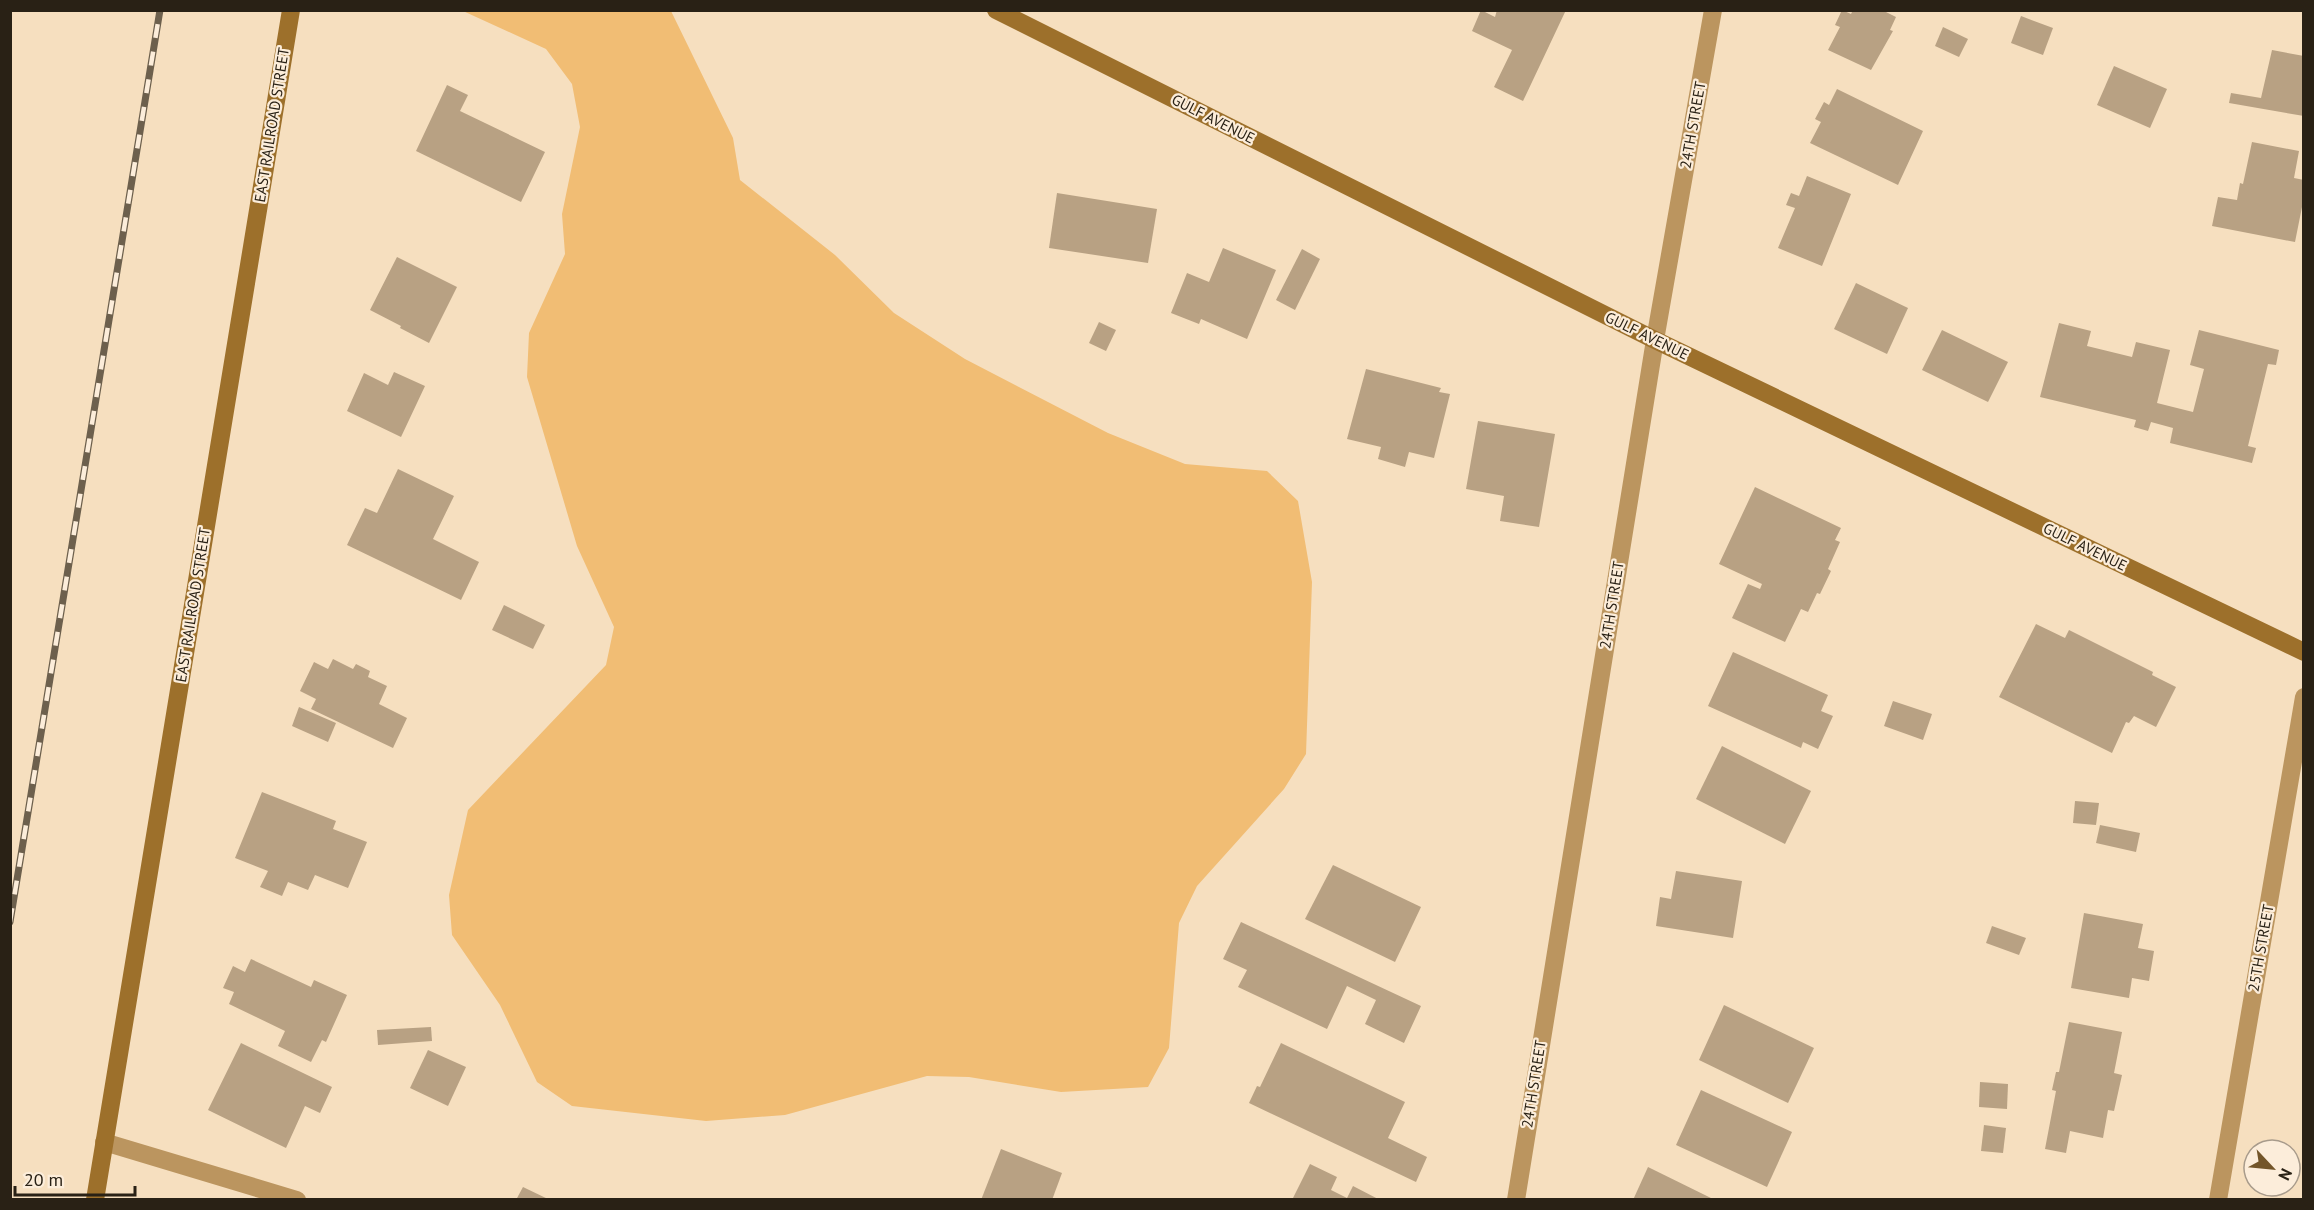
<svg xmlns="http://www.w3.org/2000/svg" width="2314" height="1210" viewBox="0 0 2314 1210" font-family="'PT Sans',sans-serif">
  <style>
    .green { fill: #f1bd74 }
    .building { fill: #b8a183 }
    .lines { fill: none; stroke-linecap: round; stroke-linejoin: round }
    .street { stroke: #bb955f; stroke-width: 18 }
    .secondary { stroke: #9d702b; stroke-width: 18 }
    .rail-casing { stroke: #6d604d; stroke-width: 7 }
    .rail { stroke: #fcedda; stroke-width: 4.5; stroke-dasharray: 14; stroke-linecap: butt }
    .labels { text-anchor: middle; stroke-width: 4.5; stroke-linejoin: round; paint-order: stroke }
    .street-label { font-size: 15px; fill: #292115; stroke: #fcedda }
  </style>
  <rect width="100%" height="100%" fill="#f6dfbf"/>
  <polygon class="green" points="463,11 671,11 733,138 740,180 835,255 894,313 965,359 1108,433 1185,464 1267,471 1298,501 1312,582 1306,754 1284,789 1197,886 1179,923 1169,1048 1148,1087 1061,1092 969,1077 927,1076 785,1115 706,1121 572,1106 537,1082 500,1005 452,935 449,895 468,810 606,665 614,627 577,546 527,377 529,333 565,254 562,214 580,127 572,84 546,49"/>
  <g class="building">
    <polygon points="1481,10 1495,17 1497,10 1566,10 1523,101 1494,87 1512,50 1472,31"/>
    <polygon points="1842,10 1851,14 1853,10 1882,10 1896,17 1890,30 1893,31 1871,70 1828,50 1840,27 1835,25"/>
    <polygon points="2021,16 2053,28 2043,55 2011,43"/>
    <polygon points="1943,27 1968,39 1959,57 1935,46"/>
    <polygon points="2272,50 2304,56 2304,116 2229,103 2231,93 2261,98"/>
    <polygon points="2114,66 2167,89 2150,128 2097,105"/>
    <polygon points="447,85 468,95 460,111 545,152 521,202 416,151"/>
    <polygon points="1837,89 1923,131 1898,185 1810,143 1821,122 1815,119 1824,102 1829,105"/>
    <polygon points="2252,142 2299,151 2294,178 2304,180 2304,197 2295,242 2212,226 2218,197 2237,200 2240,183 2243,184"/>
    <polygon points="1807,176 1851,194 1822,266 1778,248 1795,208 1786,205 1791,193 1799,196"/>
    <polygon points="1057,193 1157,209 1148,263 1049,248"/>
    <polygon points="1223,248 1276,270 1247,339 1201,319 1199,324 1171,313 1187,273 1209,282"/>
    <polygon points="1302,249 1320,259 1295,310 1276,300"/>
    <polygon points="397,257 457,287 429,343 400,328 401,326 370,310"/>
    <polygon points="1856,283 1908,308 1887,354 1834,329"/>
    <polygon points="1099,322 1116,330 1106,351 1089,343"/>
    <polygon points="2059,323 2091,331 2087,346 2132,357 2136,342 2170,350 2157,403 2193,412 2204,369 2190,365 2199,330 2279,350 2276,365 2268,364 2248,446 2256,448 2252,463 2170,443 2173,428 2151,422 2148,431 2134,427 2136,420 2040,397"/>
    <polygon points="1942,330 2008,362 1988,402 1922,370"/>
    <polygon points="1366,369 1441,388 1439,392 1450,394 1434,458 1409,452 1405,467 1378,459 1381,447 1347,439"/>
    <polygon points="394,372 425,386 401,437 347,411 364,373 388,385"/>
    <polygon points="1478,421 1555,434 1539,527 1500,521 1504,496 1466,489"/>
    <polygon points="398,469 454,496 433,539 479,562 461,600 347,545 365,508 377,513"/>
    <polygon points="1755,487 1841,528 1835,540 1840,542 1828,569 1831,571 1820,594 1817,593 1808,612 1801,609 1785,642 1732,618 1748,584 1760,589 1762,584 1719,564"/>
    <polygon points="504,605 545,625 533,649 492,630"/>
    <polygon points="2036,624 2065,638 2069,630 2153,672 2152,675 2176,687 2156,727 2134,716 2129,723 2126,722 2112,753 1999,697"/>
    <polygon points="1733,652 1828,695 1821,711 1833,716 1818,749 1803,742 1801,748 1708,706"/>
    <polygon points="333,659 353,669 356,664 370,671 368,677 387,686 379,704 407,718 393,748 311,709 316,699 300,691 314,662 328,669"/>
    <polygon points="1893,701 1932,714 1923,740 1884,726"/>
    <polygon points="299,707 336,723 328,742 292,726"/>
    <polygon points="1722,746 1811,791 1785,844 1696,799"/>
    <polygon points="262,792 336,821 333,829 367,842 348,888 315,875 308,890 288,882 282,896 260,887 268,871 235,858"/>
    <polygon points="2075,801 2099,803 2096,825 2073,823"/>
    <polygon points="2100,825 2140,833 2136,852 2096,843"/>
    <polygon points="1333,865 1421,907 1395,962 1305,919"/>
    <polygon points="1676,871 1742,881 1733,938 1656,926 1660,897 1671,899"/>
    <polygon points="2084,913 2143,924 2138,948 2154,951 2149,981 2132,978 2129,998 2071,988"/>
    <polygon points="1241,922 1421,1006 1404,1043 1365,1024 1376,1000 1347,986 1327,1029 1238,987 1247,970 1223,959"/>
    <polygon points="1992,926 2026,938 2019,955 1986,943"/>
    <polygon points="251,959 311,987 314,980 347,995 326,1042 322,1040 311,1062 278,1046 285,1031 229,1004 234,992 223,988 233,966 245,972"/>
    <polygon points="1724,1005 1814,1048 1788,1103 1699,1060"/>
    <polygon points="2069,1022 2122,1032 2114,1073 2122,1075 2114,1111 2108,1110 2103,1138 2070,1131 2066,1153 2045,1149 2056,1091 2052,1090 2056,1072 2059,1072"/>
    <polygon points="431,1027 432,1041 378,1045 377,1030"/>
    <polygon points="241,1043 332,1087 320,1113 305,1106 286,1148 208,1110"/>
    <polygon points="1281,1043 1405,1102 1388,1138 1427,1157 1416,1182 1249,1103 1257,1086 1260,1087"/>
    <polygon points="428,1050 466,1067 448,1106 410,1088"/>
    <polygon points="1980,1082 2008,1084 2007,1109 1979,1107"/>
    <polygon points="1701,1090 1792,1132 1767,1187 1676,1145"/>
    <polygon points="1984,1125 2006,1128 2003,1153 1981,1151"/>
    <polygon points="1001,1149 1062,1173 1052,1200 981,1200"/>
    <polygon points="1310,1164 1337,1177 1331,1190 1347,1198 1353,1186 1380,1200 1292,1200"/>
    <polygon points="1648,1167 1715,1200 1633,1200"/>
    <polygon points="523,1187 550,1200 516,1200"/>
  </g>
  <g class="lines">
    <g class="street">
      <polyline points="104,1142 297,1200"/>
      <polyline points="1516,1200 1655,340 1713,10"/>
      <polyline points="2218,1200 2304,697"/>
    </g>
    <g class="secondary">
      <polyline points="996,10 1655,340 2304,652"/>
      <polyline points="95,1200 291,10"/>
    </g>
    <defs>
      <polyline id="rail" points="10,922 160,10"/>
    </defs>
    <use href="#rail" class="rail-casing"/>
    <use href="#rail" class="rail"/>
  </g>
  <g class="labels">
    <g class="street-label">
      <text transform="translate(1213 119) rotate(27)" y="5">GULF AVENUE</text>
      <text transform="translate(272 125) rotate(-81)" y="5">EAST RAILROAD STREET</text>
      <text transform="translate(1693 125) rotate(-80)" y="5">24TH STREET</text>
      <text transform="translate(1647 336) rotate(26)" y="5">GULF AVENUE</text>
      <text transform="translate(2085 547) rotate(26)" y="5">GULF AVENUE</text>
      <text transform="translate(193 605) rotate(-81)" y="5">EAST RAILROAD STREET</text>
      <text transform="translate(1612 605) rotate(-81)" y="5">24TH STREET</text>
      <text transform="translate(2261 948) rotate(-80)" y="5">25TH STREET</text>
      <text transform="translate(1534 1084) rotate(-81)" y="5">24TH STREET</text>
    </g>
  </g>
  <rect width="2314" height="1210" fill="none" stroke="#292115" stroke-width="24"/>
  <g transform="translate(2272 1168) rotate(116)"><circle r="28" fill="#fcedda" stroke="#a89b8b" stroke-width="1.5"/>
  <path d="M0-4.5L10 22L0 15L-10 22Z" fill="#735529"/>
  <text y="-9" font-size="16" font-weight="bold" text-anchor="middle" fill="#292115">N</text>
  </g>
  <path d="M15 1186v9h120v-9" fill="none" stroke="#292115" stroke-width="3"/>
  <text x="24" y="1186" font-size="18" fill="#292115" stroke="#fcedda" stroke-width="4.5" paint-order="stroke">20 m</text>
</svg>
